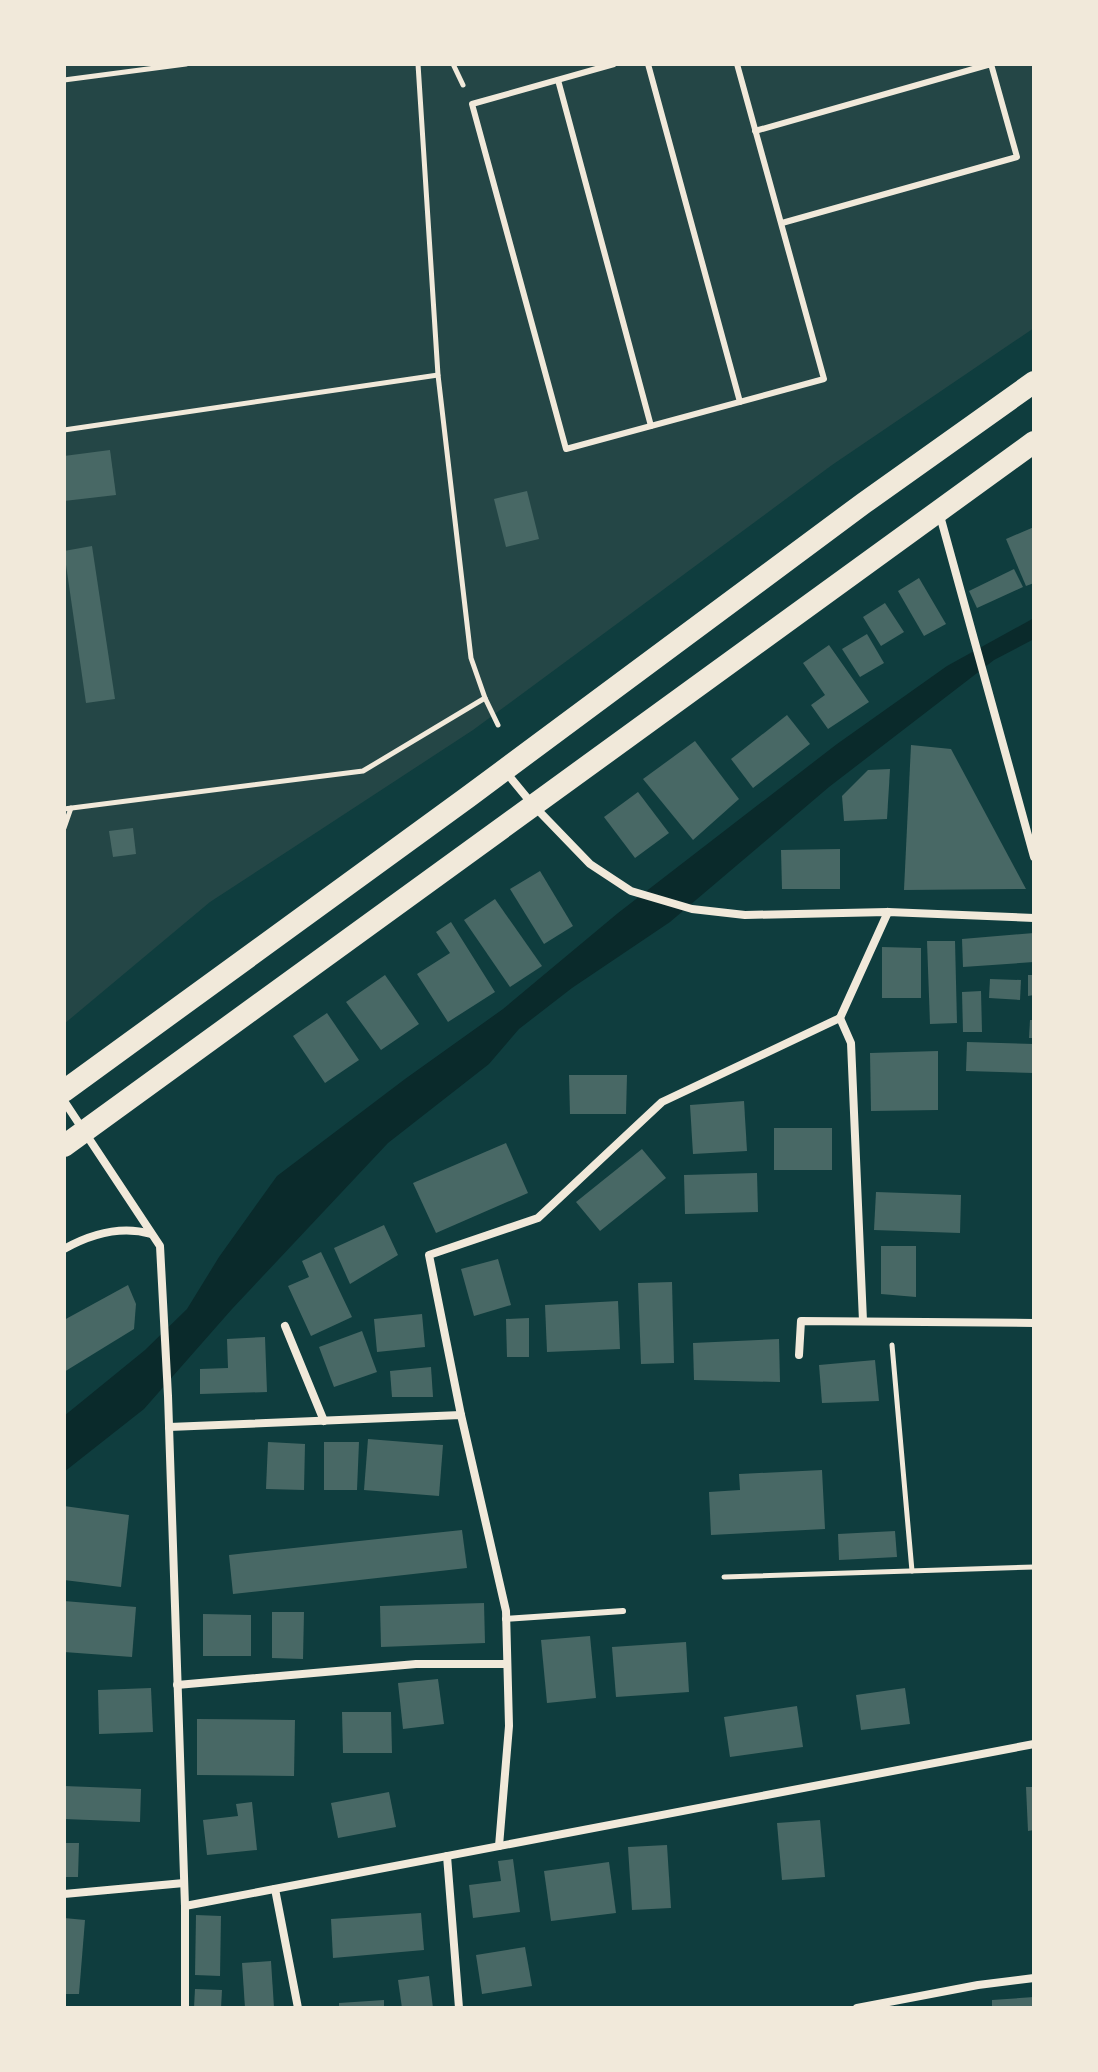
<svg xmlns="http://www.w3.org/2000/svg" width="1098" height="2072" viewBox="0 0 1098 2072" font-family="'IBM Plex Sans',sans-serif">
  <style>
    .green { fill: #244646 }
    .water { fill: #0a2a2b }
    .building { fill: #486865 }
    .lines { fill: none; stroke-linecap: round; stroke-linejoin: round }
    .path { stroke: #f1e9da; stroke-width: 5 }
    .service { stroke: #f1e9da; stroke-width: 6 }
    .minor { stroke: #f1e9da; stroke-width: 8 }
    .trunk { stroke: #f1e9da; stroke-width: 22 }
  </style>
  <rect width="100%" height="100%" fill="#0f3d3e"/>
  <polygon class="green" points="64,64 1034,64 1034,328 832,465 473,730 210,902 64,1024"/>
  <polygon class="water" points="1034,618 1034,639 994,660 829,787 670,922 572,988 519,1029 489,1064 388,1143 232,1309 144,1409 64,1472 64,1416 145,1350 187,1309 219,1257 277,1176 405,1079 503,1009 618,913 837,744 947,666"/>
  <g class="building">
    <polygon points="110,450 116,495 64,501 64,456"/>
    <polygon points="527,491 539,539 506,547 494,499"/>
    <polygon points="1034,527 1034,583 1026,586 1006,539"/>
    <polygon points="92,546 115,699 86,703 64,551"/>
    <polygon points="1014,569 1023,587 977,608 969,591"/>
    <polygon points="919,578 946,624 924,636 898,591"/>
    <polygon points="885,603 904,632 881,646 863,617"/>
    <polygon points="867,634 884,663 860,677 842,649"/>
    <polygon points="829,645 869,702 828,729 811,705 825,695 803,663"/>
    <polygon points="787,715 810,744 753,788 731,759"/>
    <polygon points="695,741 739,799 693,840 643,779"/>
    <polygon points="911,745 951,749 1026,889 904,890"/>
    <polygon points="890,769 887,819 844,821 842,796 868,770"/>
    <polygon points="638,792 669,833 635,858 604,817"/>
    <polygon points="133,828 136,854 113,857 109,831"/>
    <polygon points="840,849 840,889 782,889 781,850"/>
    <polygon points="540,871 573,926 544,944 510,889"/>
    <polygon points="495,899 542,966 510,987 464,920"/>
    <polygon points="451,922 495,992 448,1022 417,974 450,953 436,932"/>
    <polygon points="1034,933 1034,962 963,967 962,939"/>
    <polygon points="927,941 955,941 957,1023 930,1024"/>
    <polygon points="882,947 921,948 921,998 882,998"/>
    <polygon points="385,975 419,1024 381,1050 346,1002"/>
    <polygon points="1028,975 1034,975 1034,995 1028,996"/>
    <polygon points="990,979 1021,980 1020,1000 989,998"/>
    <polygon points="981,991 982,1032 963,1032 962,992"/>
    <polygon points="327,1013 359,1060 325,1083 293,1036"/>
    <polygon points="1030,1020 1034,1020 1034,1038 1029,1038"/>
    <polygon points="967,1042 1034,1044 1034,1073 966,1071"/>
    <polygon points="938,1051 938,1110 871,1111 870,1053"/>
    <polygon points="569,1075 627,1075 626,1114 570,1114"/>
    <polygon points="744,1101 747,1151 693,1154 690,1105"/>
    <rect x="774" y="1128" width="58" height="42"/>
    <polygon points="506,1143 528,1193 436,1233 413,1183"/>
    <polygon points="642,1149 666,1178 600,1231 576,1202"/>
    <polygon points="757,1173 758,1212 685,1214 684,1175"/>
    <polygon points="876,1192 961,1195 960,1233 874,1230"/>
    <polygon points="384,1225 398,1255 350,1284 334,1248"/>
    <polygon points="881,1246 916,1246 916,1297 881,1294"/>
    <polygon points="321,1252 352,1317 311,1336 288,1286 309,1277 302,1261"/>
    <polygon points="498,1259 511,1305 474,1316 461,1269"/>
    <polygon points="672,1282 674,1363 641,1364 638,1283"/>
    <polygon points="128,1285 136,1304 134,1329 64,1372 64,1320"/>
    <polygon points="618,1301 620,1349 547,1352 545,1305"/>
    <polygon points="422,1314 425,1347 377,1352 374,1319"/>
    <polygon points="529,1318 529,1357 507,1357 506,1319"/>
    <polygon points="362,1331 377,1372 334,1387 319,1347"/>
    <polygon points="265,1337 267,1392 200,1394 200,1369 228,1368 227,1339"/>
    <polygon points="779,1339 780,1382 694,1380 693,1343"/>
    <polygon points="875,1360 879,1401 822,1403 819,1365"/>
    <polygon points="431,1367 433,1397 392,1397 390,1371"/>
    <polygon points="368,1439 443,1445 439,1496 364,1490"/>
    <polygon points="268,1442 305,1444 304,1490 266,1489"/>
    <polygon points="324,1442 359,1442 357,1490 324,1490"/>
    <polygon points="822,1470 825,1529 711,1535 709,1492 740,1490 739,1474"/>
    <polygon points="64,1506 129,1515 121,1587 64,1580"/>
    <polygon points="462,1530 467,1568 233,1594 229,1555"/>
    <polygon points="895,1531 897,1557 839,1560 838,1534"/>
    <polygon points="64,1601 136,1607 132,1657 64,1652"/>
    <polygon points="484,1603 485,1643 381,1647 380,1606"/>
    <polygon points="272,1612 304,1612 303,1659 272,1658"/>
    <polygon points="203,1614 251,1615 251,1656 203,1656"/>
    <polygon points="590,1636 596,1698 547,1703 541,1640"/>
    <polygon points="686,1642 689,1692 616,1697 612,1647"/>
    <polygon points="438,1679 444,1724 403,1729 398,1683"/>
    <polygon points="151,1688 153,1732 99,1734 98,1690"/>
    <polygon points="905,1688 910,1724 861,1730 856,1695"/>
    <polygon points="797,1706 803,1747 730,1757 724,1717"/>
    <polygon points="342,1712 391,1712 392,1753 343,1753"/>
    <polygon points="197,1719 295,1720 294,1776 197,1775"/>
    <polygon points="64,1786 141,1789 140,1822 64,1819"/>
    <polygon points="1026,1787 1034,1787 1034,1830 1028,1831"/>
    <polygon points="389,1792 396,1827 338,1838 331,1803"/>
    <polygon points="252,1802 257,1850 207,1855 203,1820 238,1816 236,1804"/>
    <polygon points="820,1820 825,1877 782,1880 777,1823"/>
    <polygon points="64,1843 79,1843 78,1877 64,1877"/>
    <polygon points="667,1845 671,1908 632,1910 628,1847"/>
    <polygon points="513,1859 520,1912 473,1918 469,1885 501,1881 498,1861"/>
    <polygon points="609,1862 616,1913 551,1921 544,1871"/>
    <polygon points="421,1913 424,1950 333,1958 331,1919"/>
    <polygon points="196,1915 221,1916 220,1976 195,1975"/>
    <polygon points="64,1918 85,1920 79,1994 64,1994"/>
    <polygon points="525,1947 532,1986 482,1994 476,1955"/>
    <polygon points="271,1961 274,2008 245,2008 242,1963"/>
    <polygon points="429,1976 433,2008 402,2008 398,1980"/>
    <polygon points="195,1989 222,1990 221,2008 194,2008"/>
    <polygon points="1034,1997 1034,2008 992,2008 992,2000"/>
    <polygon points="384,2000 384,2008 339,2008 339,2003"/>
  </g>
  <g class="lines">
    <g class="path">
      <polyline points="453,64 463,85"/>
      <polyline points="64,80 186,64"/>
      <polyline points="64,430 438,375"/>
      <polyline points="485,698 498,725"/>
      <polyline points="64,809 363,771 485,698 471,658 438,375 418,64"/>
      <polyline points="64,828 71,808"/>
      <polyline points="892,1345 912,1571"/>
      <polyline points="724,1577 1034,1567"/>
    </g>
    <g class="service">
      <polyline points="614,64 472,104 566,449 824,379 737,64"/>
      <polyline points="648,64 740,402"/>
      <polyline points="558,80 651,426"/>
      <polyline points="755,131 991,64 1017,157 782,223"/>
      <polyline points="505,1619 623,1611"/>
    </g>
    <g class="minor">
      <polyline points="939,512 1034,857"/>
      <polyline points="505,771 533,805 590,864 631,891 692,909 745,915 888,912 1034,918"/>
      <polyline points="840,1018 851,1043 863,1321"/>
      <polyline points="64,1101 160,1246 168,1396 185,1906 185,2008"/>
      <path d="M64,1249C91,1234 120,1225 151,1234"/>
      <polyline points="285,1326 324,1421"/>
      <polyline points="799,1355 801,1321 1034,1323"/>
      <polyline points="461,1415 429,1255 538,1218 662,1102 840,1018 888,912"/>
      <polyline points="169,1427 461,1415 506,1611 509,1726 499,1846"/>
      <polyline points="177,1685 416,1664 507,1664"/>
      <polyline points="447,1856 459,2008"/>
      <polyline points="275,1889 298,2008"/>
      <polyline points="64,1894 184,1883"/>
      <polyline points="185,1906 1034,1744"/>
      <polyline points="857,2008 978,1985 1034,1978"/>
    </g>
    <g class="trunk">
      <polyline points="64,1091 468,797 864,503 1034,382"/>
      <polyline points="64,1146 1034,442"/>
    </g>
  </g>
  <rect width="1098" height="2072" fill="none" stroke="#f1e9da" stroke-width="132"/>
</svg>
